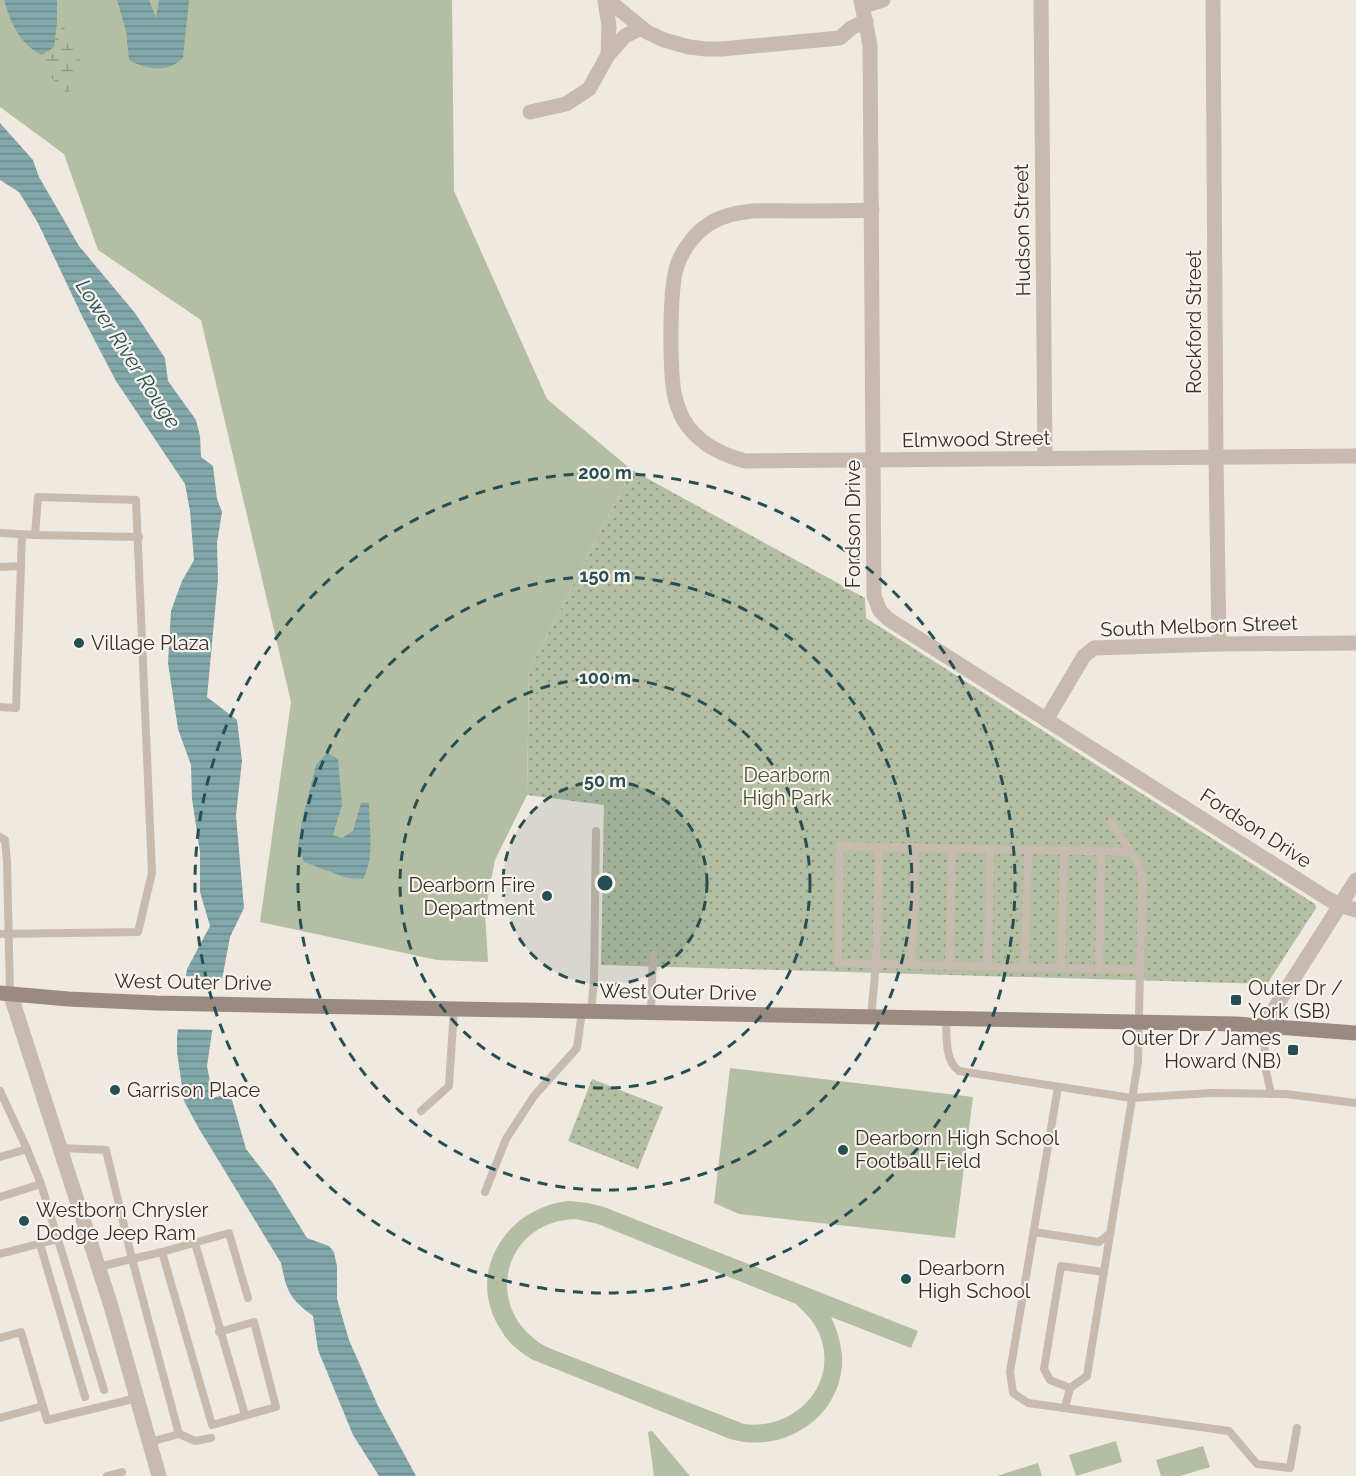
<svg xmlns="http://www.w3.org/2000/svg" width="1356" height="1476" viewBox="0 0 1356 1476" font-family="Raleway,sans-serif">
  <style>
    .green { fill: #b4bea2; fill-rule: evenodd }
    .wetland { fill: url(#wetland-marsh) }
    .park { fill: url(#park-dots) }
    .water { fill: url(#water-rules) }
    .pier { fill: #f0e9e1 }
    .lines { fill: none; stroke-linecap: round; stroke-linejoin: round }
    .service { stroke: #c7baae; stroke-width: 8 }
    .minor { stroke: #c7baae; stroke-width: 15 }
    .secondary { stroke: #9b8a7f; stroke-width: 15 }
    .ring { fill: none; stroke: #264f54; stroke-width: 3; stroke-dasharray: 10 8 }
    .poi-dot { fill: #264f54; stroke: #f8f3ed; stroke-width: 2 }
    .labels { text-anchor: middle; stroke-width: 4.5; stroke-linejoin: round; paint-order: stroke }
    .street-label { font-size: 20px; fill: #372f2b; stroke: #f8f3ed }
    .poi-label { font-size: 20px; fill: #372f2b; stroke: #f8f3ed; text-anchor: start }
    .park-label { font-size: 20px; fill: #465232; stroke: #f8f3ed }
    .water-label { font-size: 21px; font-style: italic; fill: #264f54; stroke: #f8f3ed }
    .centre { fill: #264f54; stroke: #f8f3ed; stroke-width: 3 }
    .ring-label { font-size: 18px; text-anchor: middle; font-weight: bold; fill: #264f54; stroke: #f8f3ed; stroke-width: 4.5; stroke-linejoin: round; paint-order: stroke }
  </style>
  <defs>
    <pattern id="wetland-marsh" width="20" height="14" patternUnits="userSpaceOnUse" patternTransform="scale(1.5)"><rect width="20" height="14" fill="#b4bea2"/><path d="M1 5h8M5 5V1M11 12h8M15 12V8" fill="none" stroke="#939b84"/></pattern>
    <pattern id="park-dots" width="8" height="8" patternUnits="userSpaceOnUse" patternTransform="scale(1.5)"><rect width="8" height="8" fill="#b4bea2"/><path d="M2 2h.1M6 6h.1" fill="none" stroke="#939b84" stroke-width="1.8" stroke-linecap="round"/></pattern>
    <pattern id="water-rules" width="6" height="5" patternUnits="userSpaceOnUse" patternTransform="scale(1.5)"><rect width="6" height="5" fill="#83a8aa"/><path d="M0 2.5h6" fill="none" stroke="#6c898b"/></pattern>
  </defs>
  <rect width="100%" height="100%" fill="#f0e9e1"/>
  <g class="green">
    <polygon points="0,0 452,0 454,191 547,399 632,470 529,671 527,795 495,860 485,912 488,962 437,960 260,922 291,702 201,320 98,250 64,154 0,107"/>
    <polygon points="730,1068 973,1097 955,1238 739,1214 714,1203"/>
    <path d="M569,1201L588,1203L604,1207L918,1331L911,1348L831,1317C838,1332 843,1348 842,1366C837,1421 781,1454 730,1439L531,1359C519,1351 508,1343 501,1330C464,1274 506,1207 569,1201ZM576,1219L598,1224L796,1304C804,1312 812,1319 817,1329C843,1380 797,1431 744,1424L549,1348C481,1314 500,1221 576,1219Z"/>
    <polygon points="652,1431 690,1476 654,1476 648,1432"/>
    <polygon points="1116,1441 1122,1462 1076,1476 1069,1455"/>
    <polygon points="1203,1446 1210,1467 1180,1476 1161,1476 1156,1460"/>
    <polygon points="1038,1463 1042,1476 997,1476"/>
  </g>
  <path class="wetland" d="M57,23C64,28 72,33 76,39C85,53 79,77 72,91L65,92L40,66L42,55L54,47Z"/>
  <g class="park">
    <polygon points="632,470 865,598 866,618 1315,904 1316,908 1267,984 601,965 604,805 527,795 529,671"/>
    <polygon points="592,1079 663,1107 638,1169 568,1141"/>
  </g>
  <g class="water">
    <path d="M4,0H57V23L54,47L42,55C19,44 11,23 4,0Z"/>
    <path d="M117,0H149L156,18L159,0H189L183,58C167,73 148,70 129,60L126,31Z"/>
    <path d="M0,123L33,160L39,177L79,246L135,313L165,358L168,381L196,420L200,436L201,457L213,466L217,499L222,512L217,543L218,579L207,697L237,720L242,761L236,815L244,908L230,937L212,1032L207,1066L213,1098L230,1093L246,1149L272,1182L307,1238L329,1246L334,1252L337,1266V1299L349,1340L378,1406L416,1476H379L353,1435L318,1350L313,1316C289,1298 287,1292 281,1263L198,1127L184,1101L177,1052V1036L187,969L210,926L200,892V852L192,799L191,765L178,729L168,663L171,611L182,581L194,560L190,511L185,484L116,381L83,318L38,223L19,192L0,180Z"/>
    <path d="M327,753L338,759L342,805L333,835L342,838L353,831L361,803H369C369,828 375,857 363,879L347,878L304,862L298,846L302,821L316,765Z"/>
  </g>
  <polygon class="pier" points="183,976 225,978 216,1030 175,1029"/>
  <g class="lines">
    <g class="service">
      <polyline points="0,533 35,535 38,497 136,500 152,873 138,932 0,934"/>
      <polyline points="35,535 139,537"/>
      <polyline points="0,567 21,566"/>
      <polyline points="0,707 16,708 22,535"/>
      <polyline points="0,837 5,840 7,862 10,993"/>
      <polyline points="1131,852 840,846 838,963 1140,970"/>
      <polyline points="912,965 915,847"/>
      <polyline points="949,966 952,848"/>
      <polyline points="988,966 990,849"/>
      <polyline points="1025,967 1028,850"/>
      <polyline points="1061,968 1064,850"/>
      <polyline points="1099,969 1101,851"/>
      <polyline points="591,1011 594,981 596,831"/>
      <polyline points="651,1012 653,955"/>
      <polyline points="871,1017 876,964 879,847"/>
      <path d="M946,1018C947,1035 944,1060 959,1071L1131,1098L1211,1093L1286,1094L1356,1103"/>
      <polyline points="1264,1025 1265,1066 1271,1094"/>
      <polyline points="1058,1087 1010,1372 1013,1393 1028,1403 1229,1431 1257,1464 1290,1468 1297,1428"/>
      <polyline points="0,1091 27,1149 0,1157"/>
      <polyline points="421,1111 449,1086 454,1009"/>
      <polyline points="60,1148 106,1150 132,1259 98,1267"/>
      <polyline points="27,1149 41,1184 104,1390"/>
      <polyline points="485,1192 506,1139 534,1096 577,1048 582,1011"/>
      <polyline points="0,1197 41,1184"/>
      <polyline points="1034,1232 1099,1242 1109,1234"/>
      <polyline points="195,1243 245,1415"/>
      <polyline points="40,1244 85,1397"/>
      <polyline points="162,1252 132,1259 179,1434"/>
      <polyline points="0,1254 58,1239"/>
      <polyline points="219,1332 254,1322 276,1407 212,1425 162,1252 229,1233 248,1298"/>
      <polyline points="0,1338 21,1332 47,1420 137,1398"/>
      <polyline points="1070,1388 1050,1380 1044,1369 1061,1266 1103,1272"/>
      <polyline points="1065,1408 1070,1388 1087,1376 1138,1062 1142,880 1139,864 1111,822"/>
      <polyline points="0,1418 43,1406"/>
      <polyline points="150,1442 179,1434 195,1441 211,1438"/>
      <polyline points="107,1476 122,1472"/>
    </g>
    <g class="minor">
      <polyline points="605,0 609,26 608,55"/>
      <polyline points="608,0 647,32 664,40 689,47 706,49 722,49 840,38 851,28 866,21"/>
      <polyline points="861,0 870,45 874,596 880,611 888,619 1325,897 1339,905 1356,910"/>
      <polyline points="1041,0 1045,459"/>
      <polyline points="1213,0 1216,458 1219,644"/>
      <polyline points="863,6 883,0"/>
      <polyline points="530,112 566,104 589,89 608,55 625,36 641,28"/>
      <path d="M872,210C846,211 820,211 794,211C767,211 739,208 714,221C697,230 683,248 677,266C669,290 670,367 674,393C676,402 679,411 683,419C697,443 720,454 745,461L1356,456"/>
      <polyline points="1046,720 1084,656 1094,648 1219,644 1356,643"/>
      <polyline points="10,993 111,1306 159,1476"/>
      <polyline points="1264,1025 1356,880"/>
    </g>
    <polyline class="secondary" points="0,993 68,999 156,1003 1236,1024 1356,1033"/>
  </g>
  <circle cx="605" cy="883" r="102" fill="#264f54" fill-opacity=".12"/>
  <g class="ring">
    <circle cx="605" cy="883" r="102"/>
    <circle cx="605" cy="883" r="205"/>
    <circle cx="605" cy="883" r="307"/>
    <circle cx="605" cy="883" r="410"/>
  </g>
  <g class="poi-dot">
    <circle cx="79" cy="643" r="6"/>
    <circle cx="547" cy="896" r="6"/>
    <rect x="1230" y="994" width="12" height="12" rx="3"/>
    <rect x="1287" y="1044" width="12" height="12" rx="3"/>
    <circle cx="115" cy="1090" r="6"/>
    <circle cx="843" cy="1150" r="6"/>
    <circle cx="24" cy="1221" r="6"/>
    <circle cx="906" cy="1279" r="6"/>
  </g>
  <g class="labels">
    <g class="street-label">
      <text transform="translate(1022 230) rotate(-91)" y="7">Hudson Street</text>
      <text transform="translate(1194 322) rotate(-90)" y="7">Rockford Street</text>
      <text transform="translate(976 439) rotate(-1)" y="7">Elmwood Street</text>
      <text transform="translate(853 524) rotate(-90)" y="7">Fordson Drive</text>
      <text transform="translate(1199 626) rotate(-2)" y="7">South Melborn Street</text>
      <text transform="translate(1256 828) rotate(33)" y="7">Fordson Drive</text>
      <text transform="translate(193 982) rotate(1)" y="7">West Outer Drive</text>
      <text transform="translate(678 992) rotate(1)" y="7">West Outer Drive</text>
    </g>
    <g class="poi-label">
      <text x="91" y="650">Village Plaza</text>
      <text x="535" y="892" text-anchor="end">Dearborn Fire<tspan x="535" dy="23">Department</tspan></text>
      <text x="1248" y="995">Outer Dr /<tspan x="1248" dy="23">York (SB)</tspan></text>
      <text x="1281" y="1045" text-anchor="end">Outer Dr / James<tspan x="1281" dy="23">Howard (NB)</tspan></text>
      <text x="127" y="1097">Garrison Place</text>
      <text x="855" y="1145">Dearborn High School<tspan x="855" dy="23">Football Field</tspan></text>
      <text x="36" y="1217">Westborn Chrysler<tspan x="36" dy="23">Dodge Jeep Ram</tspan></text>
      <text x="918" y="1275">Dearborn<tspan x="918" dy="23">High School</tspan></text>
    </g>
    <g class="park-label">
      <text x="787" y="782">Dearborn<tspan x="787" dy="23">High Park</tspan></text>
    </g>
    <g class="water-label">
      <text transform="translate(128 354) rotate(57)" y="7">Lower River Rouge</text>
    </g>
  </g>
  <circle cx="605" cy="883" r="9" class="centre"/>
  <g class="ring-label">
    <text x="605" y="479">200 m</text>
    <text x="605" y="582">150 m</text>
    <text x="605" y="684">100 m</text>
    <text x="605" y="787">50 m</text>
  </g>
</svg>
